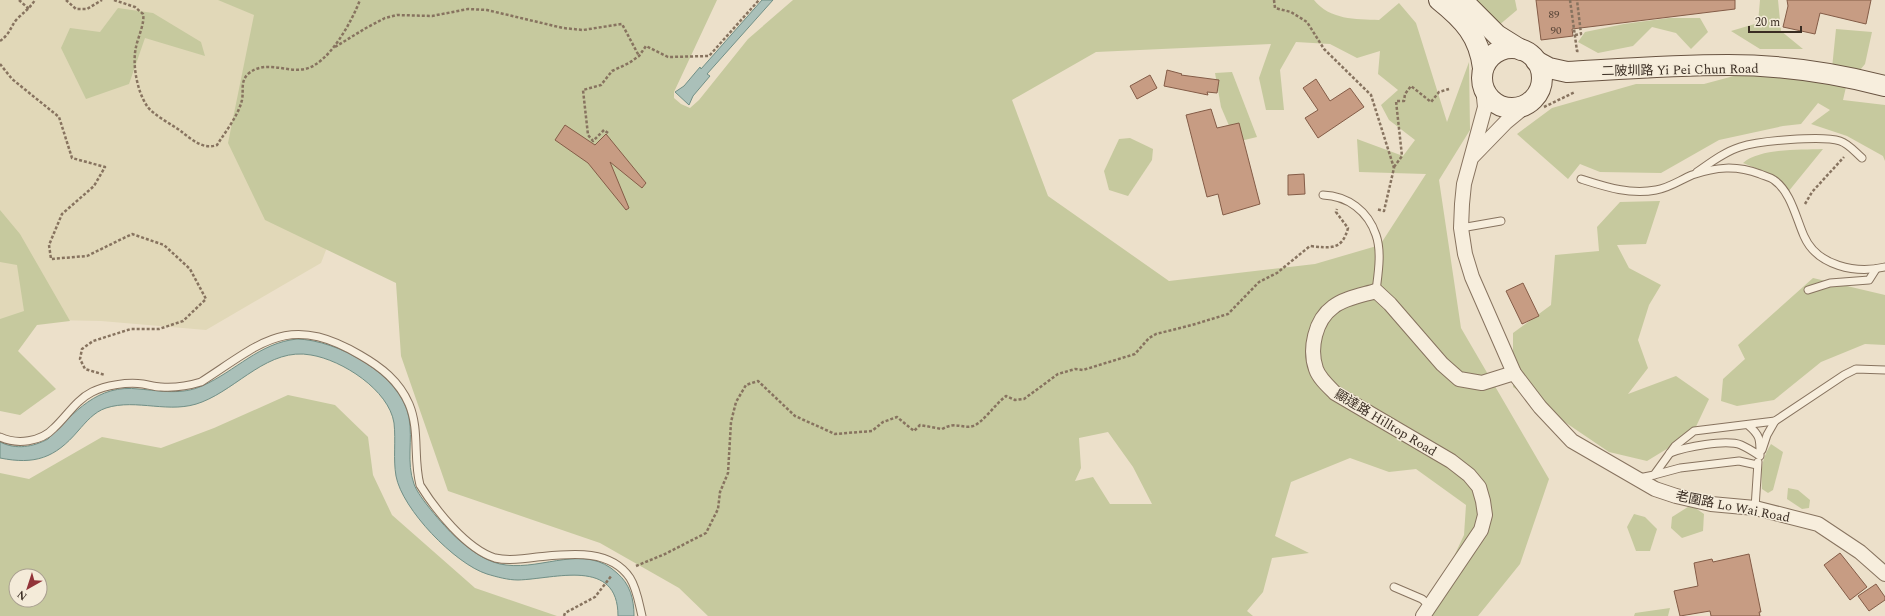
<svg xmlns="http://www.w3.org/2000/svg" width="1885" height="616" viewBox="0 0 1885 616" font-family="Spectral,'Noto Sans TC',serif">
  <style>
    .farmland { fill: #e1d8b8 }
    .green { fill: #c6c99e; fill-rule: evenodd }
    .water { fill: #aac0b9; stroke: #718f86 }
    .building { fill: #c79c83; stroke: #845c47 }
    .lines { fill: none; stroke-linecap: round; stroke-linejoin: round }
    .lane-casing { stroke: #87735f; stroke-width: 9 }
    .street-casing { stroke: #87735f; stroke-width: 16 }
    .secondary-casing { stroke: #695442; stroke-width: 22 }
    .path { stroke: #87735f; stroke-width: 2.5; stroke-dasharray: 3 2; stroke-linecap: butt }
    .lane { stroke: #f7eedd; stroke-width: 7 }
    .street { stroke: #f7eedd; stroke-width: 14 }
    .secondary { stroke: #f7eedd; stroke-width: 20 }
    .labels { text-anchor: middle; stroke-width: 3; stroke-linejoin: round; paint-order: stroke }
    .number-label { font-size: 11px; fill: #5c483a }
    .street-label { font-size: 13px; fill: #392c22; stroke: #f4ebd9 }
  </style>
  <rect width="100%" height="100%" fill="#ece0ca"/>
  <polygon class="farmland" points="0,0 423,0 321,263 206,330 101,321 0,319"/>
  <g class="green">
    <path d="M218,0H717L674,92V98L681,104L690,108L699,100L748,39L793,0H1314C1330,20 1355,19 1379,20L1399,3L1416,23L1447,122L1469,62L1470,130L1439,180L1461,328L1549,479L1520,564L1478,616H1426L1464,535L1466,505L1416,469L1389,472L1350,458L1291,482L1275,536L1309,553L1272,558L1263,592L1247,611L1253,616H708L679,588L600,543L448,491L401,356L396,283L265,220L228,143L254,15ZM1296,42L1330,44L1357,58L1380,51L1378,74L1398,90L1381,105L1389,120L1415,140L1403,156L1357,139L1359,172L1426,174L1380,245L1315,264L1169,281L1048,196L1012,100L1096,52L1271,44L1259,78L1266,110H1284L1280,70ZM1108,432L1133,467L1152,504H1110L1093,477L1075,481L1081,468L1079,438Z"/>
    <polygon points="1472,0 1515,0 1517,10 1498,26"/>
    <polygon points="1760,0 1778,0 1781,31 1803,49 1760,49 1731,31 1758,23"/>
    <polygon points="118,8 153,13 201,42 205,56 145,38 129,84 86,99 61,48 70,28 100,32"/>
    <polygon points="1669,18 1700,18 1708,32 1691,49 1676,33 1652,27 1633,46 1598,53 1578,42 1585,32 1624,24"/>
    <polygon points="1836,29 1872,32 1865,64 1846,87 1843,100 1885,105 1885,161 1883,156 1847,136 1811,124 1830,110 1818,103 1801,124 1783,126 1719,140 1661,173 1600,172 1580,164 1568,179 1517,134 1552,108 1636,84 1704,84 1745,73 1831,78"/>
    <polygon points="1232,72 1257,137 1236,142 1221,107 1215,73"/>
    <polygon points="1130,138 1153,149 1152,160 1128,196 1109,190 1104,171 1119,139"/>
    <path d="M1823,149L1788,192L1775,176L1743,163C1761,148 1800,150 1823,149Z"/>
    <polygon points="1660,201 1646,244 1617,245 1629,268 1661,285 1649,305 1638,340 1648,368 1628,394 1676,376 1709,399 1693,433 1647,461 1609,452 1513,387 1513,333 1551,305 1555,255 1599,251 1597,227 1620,202"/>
    <polygon points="0,210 20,234 70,321 37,325 18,351 56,389 20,415 0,411 0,319 24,311 17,265 0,262"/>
    <polygon points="1813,278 1885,295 1885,345 1865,344 1821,362 1774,400 1737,406 1721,401 1723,379 1745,359 1738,345"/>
    <path d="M288,395L335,405L368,437L373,475L392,515L475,588L557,616H0V473L29,479L102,437L161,448L214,428ZM16,576H40V600H16Z"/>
    <path d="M1771,444L1783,452L1773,490L1768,493L1762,489C1761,470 1761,460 1771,444Z"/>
    <polygon points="1788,488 1798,490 1810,500 1809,508 1802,509 1787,499"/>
    <polygon points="1691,505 1704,514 1703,531 1682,538 1671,528 1672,517"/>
    <polygon points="1634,514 1645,517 1657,529 1650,551 1636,551 1627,527"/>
    <polygon points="1670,608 1668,616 1634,616 1635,613"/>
  </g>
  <g class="water">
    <polygon points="762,0 773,0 707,74 710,76 693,96 689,105 675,92 684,86 700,67 701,69"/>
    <path d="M297,339C337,340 401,374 409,418C413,440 406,462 414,484C418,497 448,531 459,540C473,552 488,563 506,565C544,570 585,543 617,573C630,584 634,599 634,616H618C618,557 555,579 518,580C508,580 497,577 487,574C455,564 402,509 396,476C393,459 396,441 394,423C389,390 342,360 311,355C269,347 238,388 202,402C170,415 137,398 106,408C94,412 86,422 78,431C55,458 35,465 0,458V442C16,450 33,447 48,439C75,412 97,384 139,389C161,391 182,395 202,386C236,371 259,343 297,339Z"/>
  </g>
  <g class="building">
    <polygon points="1536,0 1735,0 1735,9 1572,29 1573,36 1541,40"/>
    <polygon points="1787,0 1871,0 1866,24 1820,13 1815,34 1783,27 1788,6"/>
    <polygon points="1167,70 1182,74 1181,75 1219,80 1217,93 1207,92 1208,95 1164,86"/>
    <polygon points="1150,75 1157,88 1137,99 1130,86"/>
    <polygon points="1316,79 1330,101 1350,88 1364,107 1318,138 1305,118 1318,110 1303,88"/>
    <polygon points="1211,109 1217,128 1239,123 1260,204 1223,215 1218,194 1207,197 1186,115"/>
    <polygon points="565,125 595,145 606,134 646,183 642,188 610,162 629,208 626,210 588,163 555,140"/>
    <polygon points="1304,174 1305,194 1288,195 1288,175"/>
    <polygon points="1523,283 1539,316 1522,324 1506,291"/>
    <polygon points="1840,553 1867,587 1850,600 1824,565"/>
    <polygon points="1749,554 1761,612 1759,612 1760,616 1711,616 1710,611 1680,616 1674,591 1698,586 1694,563 1712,559 1713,562"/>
    <polygon points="1876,584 1885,597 1885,600 1869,611 1858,596"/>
  </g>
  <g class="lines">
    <defs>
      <g id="lane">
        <path d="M1697,172C1710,163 1724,152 1740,147C1759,141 1822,135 1840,141C1849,144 1855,152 1862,158"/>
        <path d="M1581,179C1606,187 1630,195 1656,190C1669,188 1680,180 1692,175C1716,167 1736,165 1760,174C1764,176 1770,177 1774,180C1791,192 1796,218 1804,236C1817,266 1856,274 1885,267"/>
        <path d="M1323,195C1348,196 1368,211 1376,235C1382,252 1378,274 1376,291"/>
        <polyline points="1461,228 1501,221"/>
        <polyline points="1808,290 1830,283 1869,280 1876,269"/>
        <path d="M0,437C17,445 41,442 54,428C67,416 76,400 92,392C106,385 127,382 143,384C149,385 155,387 161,387C174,388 188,386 201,382C263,342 288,313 360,355C381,367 399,381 409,404C420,430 413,458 420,485C435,509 466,549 495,558C508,561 524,559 537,557C569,554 610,548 630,578C637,589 639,604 642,616"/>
        <polyline points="1762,450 1767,435 1775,421"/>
        <path d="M1670,453C1685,447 1726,439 1741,445C1748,448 1754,452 1760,456C1760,440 1761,436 1748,425"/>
        <polyline points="1654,475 1680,468 1739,461 1757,465"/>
        <polyline points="1639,478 1654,475 1675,446 1694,431 1775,421 1844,375 1856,369 1885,370"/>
        <polyline points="1755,508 1758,462"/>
        <polyline points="1394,587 1422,599 1430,606"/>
      </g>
      <g id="street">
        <polyline points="1483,88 1485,107 1464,184 1462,204 1461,228 1465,254 1472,277 1514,373 1540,407 1572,441 1655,489 1676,496 1711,504 1755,508 1818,524 1860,552 1885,574"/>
        <polyline points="1473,156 1506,122 1528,104"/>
        <path d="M1423,616L1481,530L1485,515L1483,501L1479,487L1469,475L1451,461L1335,393C1328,386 1319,378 1316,369C1309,349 1315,320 1333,307C1344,298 1363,295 1376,291L1390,304L1442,364L1459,379L1482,383L1514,373"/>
      </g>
      <g id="secondary">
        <path d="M1439,0C1464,20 1479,36 1483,68"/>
        <polyline points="1462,0 1497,35 1521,50"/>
        <circle cx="1512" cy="78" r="30"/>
        <path d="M1536,61L1549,68L1567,72C1620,69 1674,65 1728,65C1780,65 1835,73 1885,86"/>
      </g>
    </defs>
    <use href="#lane" class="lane-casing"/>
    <use href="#street" class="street-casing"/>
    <use href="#secondary" class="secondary-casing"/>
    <g class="path">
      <polyline points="19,0 29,9"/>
      <polyline points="66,0 76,9 87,9 102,0"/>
      <path d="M114,0L135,7L143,14C145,23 138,37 136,47C132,64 137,91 147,106C153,115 173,125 182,132C192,140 204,150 217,145C226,131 238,116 242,100C244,90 240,82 248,74C265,59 286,73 305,69C329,64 352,21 360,0"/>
      <polyline points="1274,0 1275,8 1291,12 1307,22 1324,49 1371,95 1394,168 1384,211 1376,209"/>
      <polyline points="1570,0 1577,51 1579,51"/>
      <polyline points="1575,35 1581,34 1577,0"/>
      <path d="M0,41C11,33 10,27 17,19C24,12 30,8 35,0"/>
      <polyline points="335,47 366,28 385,18 397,15 432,16 468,9 487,10 563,28 583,30 622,24 639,56"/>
      <polyline points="0,64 12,79 59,117 72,158 105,167 94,186 62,214 49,245 51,259 87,256 132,234 164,245 190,269 206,299 183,321 159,329 131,329 93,341 82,349 80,359 85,369 105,375"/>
      <polyline points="1544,107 1575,92"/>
      <polyline points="608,133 604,130 593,141 588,135 583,90 601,85 612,71 629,63 639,56 646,46 668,57 709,56 759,0"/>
      <polyline points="1394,167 1402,156 1396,101 1404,101 1405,94 1411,86 1431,102 1439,92 1449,89"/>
      <polyline points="1805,204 1812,192 1844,157"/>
      <path d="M636,566L665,554L706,533L718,509L720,492L728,473L731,422L736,402L746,385L758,381L795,416L835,434L872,431L883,422L897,417L914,431L920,425L942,429C956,421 962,429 973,426C983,423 996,403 1006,396L1015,400L1024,399L1058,374L1075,369L1083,370L1135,354L1149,338L1156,334L1192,325L1228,314L1259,282L1277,273L1310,246C1330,248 1342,251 1348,228L1336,212L1337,209"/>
      <polyline points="564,616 565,613 595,597 612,575"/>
    </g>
    <use href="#lane" class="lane"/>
    <use href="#street" class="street"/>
    <use href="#secondary" class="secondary"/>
  </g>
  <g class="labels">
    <g class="number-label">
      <text x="1554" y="18">89</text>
      <text x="1556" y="34">90</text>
    </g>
    <g class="street-label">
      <text transform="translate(1680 69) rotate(-1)" y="5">二陂圳路 Yi Pei Chun Road</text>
      <text transform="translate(1386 422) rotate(31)" y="5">顯達路 Hilltop Road</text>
      <text transform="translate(1733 506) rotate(11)" y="5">老圍路 Lo Wai Road</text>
    </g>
  </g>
  <g transform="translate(28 588) rotate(219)"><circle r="19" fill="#f4ebd9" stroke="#a99f90"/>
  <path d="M0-3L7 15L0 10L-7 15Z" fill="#923439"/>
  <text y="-6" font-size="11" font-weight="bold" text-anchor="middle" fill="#392c22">N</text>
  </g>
  <path d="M1749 26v6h52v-6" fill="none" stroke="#392c22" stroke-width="2"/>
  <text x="1755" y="26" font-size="12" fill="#392c22" stroke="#f4ebd9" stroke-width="3" paint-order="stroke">20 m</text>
</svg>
